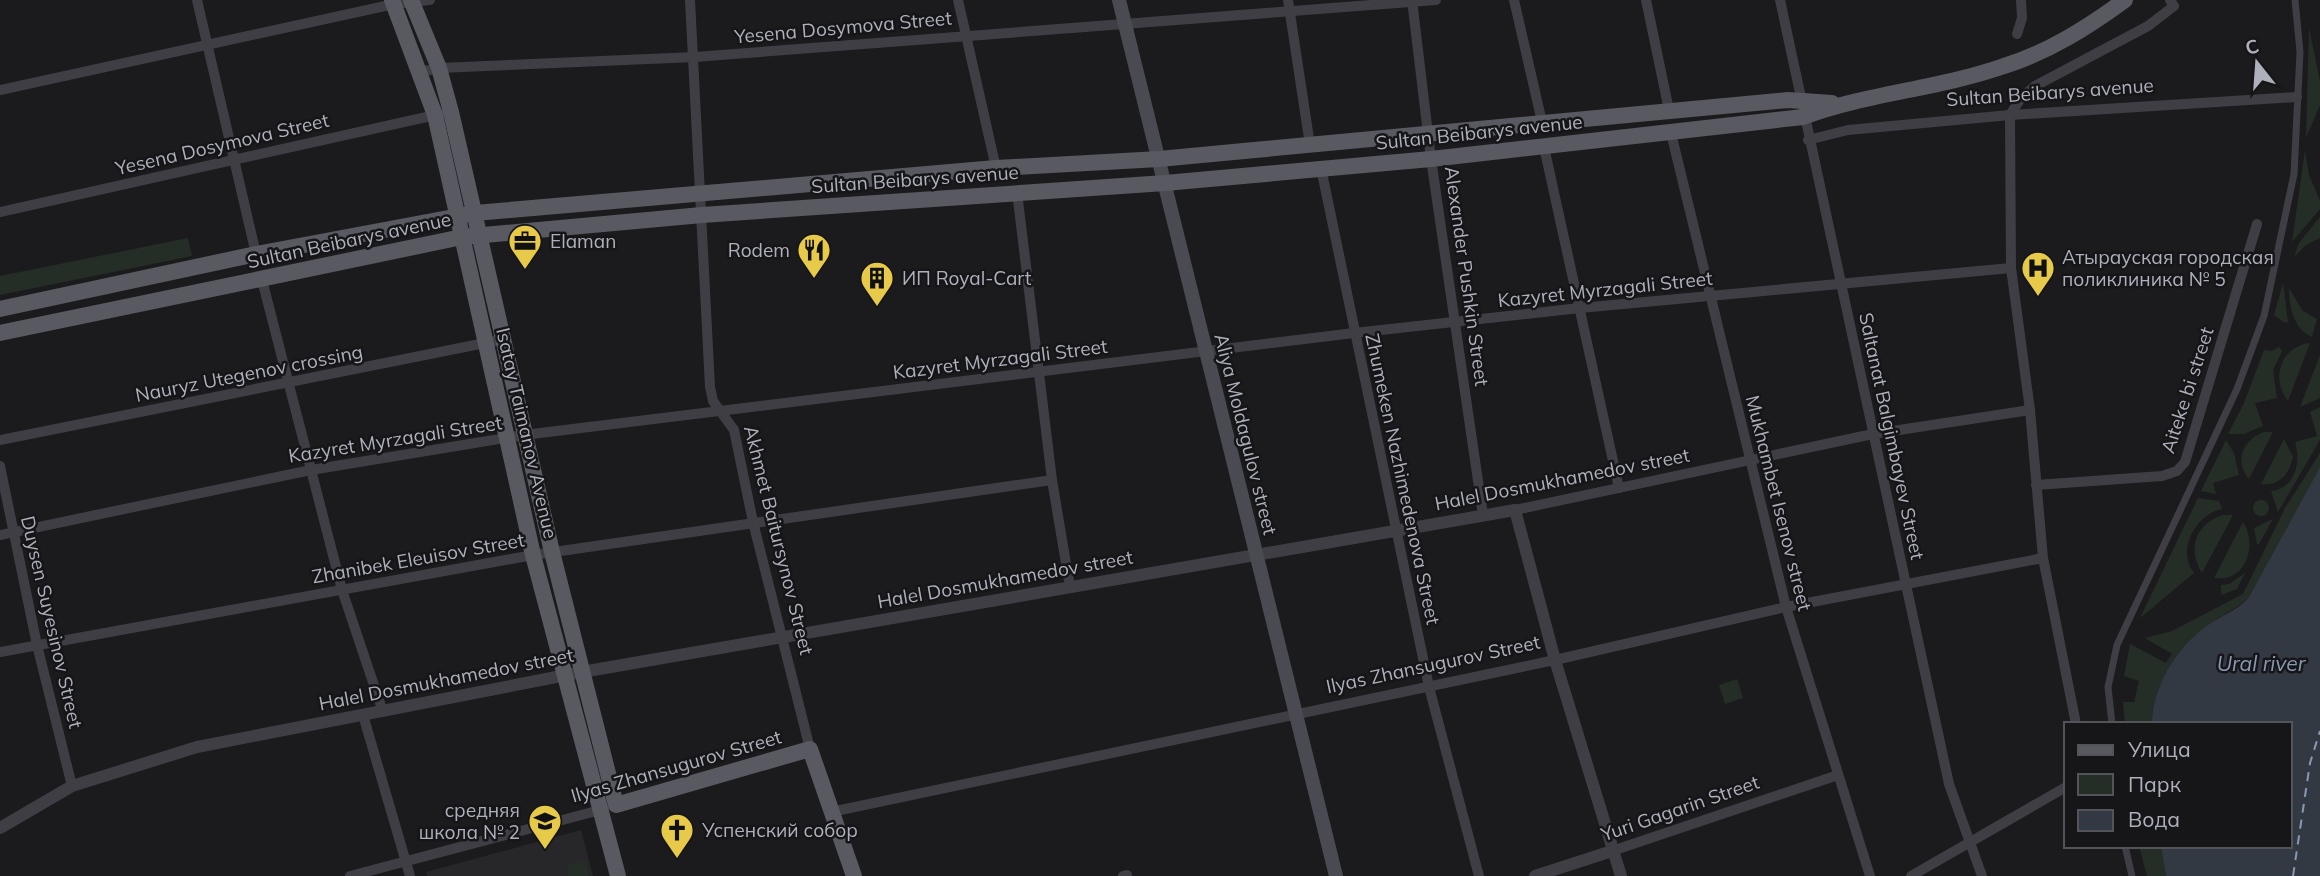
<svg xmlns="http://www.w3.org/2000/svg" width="2320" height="876" viewBox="0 0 2320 876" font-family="Mulish,sans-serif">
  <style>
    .built { fill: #27272a }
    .green { fill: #252d27 }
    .water { fill: #333942 }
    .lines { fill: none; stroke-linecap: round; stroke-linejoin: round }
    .ferry { stroke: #8899b3; stroke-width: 2; stroke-dasharray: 9 7; stroke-linecap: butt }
    .pedestrian { stroke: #3e3e44; stroke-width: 7 }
    .minor { stroke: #3e3e44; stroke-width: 10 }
    .tertiary { stroke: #3e3e44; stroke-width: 12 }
    .secondary { stroke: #4a4b52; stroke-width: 14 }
    .primary { stroke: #585961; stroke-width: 16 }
    .labels { text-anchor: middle; stroke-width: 5; stroke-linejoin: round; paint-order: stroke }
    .street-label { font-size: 19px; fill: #aeb0bb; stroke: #161618 }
    .poi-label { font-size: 19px; fill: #aeb0bb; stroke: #161618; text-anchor: start }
    .water-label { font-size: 21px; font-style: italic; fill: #8899b3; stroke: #161618 }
  </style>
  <rect width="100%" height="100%" fill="#1b1b1d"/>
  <polygon class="built" points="581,830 593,876 428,876 426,872"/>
  <g class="green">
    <polygon points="2309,28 2320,81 2320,105 2306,138"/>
    <polygon points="2305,150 2309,175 2320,201 2320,209 2292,242"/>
    <polygon points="2320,217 2320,238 2306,245 2294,257 2299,243"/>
    <polygon points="188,238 192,256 0,295 0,276"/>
    <polygon points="2283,283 2288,322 2285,323 2274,315"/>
    <path d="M2289,288L2302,310L2317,319L2312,337C2294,330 2289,306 2289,288Z"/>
    <path d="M2310,343L2288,401C2270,379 2281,346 2310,343Z"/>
    <polygon points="2279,347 2282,351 2273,370 2277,398 2255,403 2263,426 2244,434 2228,434 2244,403 2264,350 2272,351"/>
    <polygon points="2320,355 2320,398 2300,407"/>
    <path d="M2320,407V440L2278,512L2271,491C2296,488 2301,462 2295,442L2317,436L2310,412Z"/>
    <path d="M2264,432H2273L2249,479C2233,460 2244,439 2264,432Z"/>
    <path d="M2284,439L2293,457C2289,475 2279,486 2261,484Z"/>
    <polygon points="2226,440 2234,453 2239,475 2213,483 2216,494 2201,491"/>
    <path d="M2320,453V467L2249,597C2238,608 2227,612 2214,621C2181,645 2152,682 2152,724H2125L2123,702H2134L2139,681L2124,676L2130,644L2166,663L2172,654L2145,638L2172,631L2243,594L2285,508Z"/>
    <path d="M2198,498L2219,501L2222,509C2196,514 2176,550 2194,573L2140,618Z"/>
    <circle cx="2261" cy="508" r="8"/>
    <path d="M2223,515H2233L2202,573C2187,549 2195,524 2223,515Z"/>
    <polygon points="2273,519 2259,544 2257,544 2254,528"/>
    <path d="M2243,522C2258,545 2246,583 2214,578Z"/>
    <polygon points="2245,573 2237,589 2221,595 2221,585 2229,584"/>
    <polygon points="1737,679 1743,698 1725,704 1719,685"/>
    <polygon points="2139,846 2161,846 2166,876 2147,876"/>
    <polygon points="585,861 589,876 569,876 567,866"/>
  </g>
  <path class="water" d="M2320,467V876H2166L2161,846H2290V724H2152C2152,684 2180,642 2214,621C2227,613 2239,609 2249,597Z"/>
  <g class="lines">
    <polyline class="ferry" points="2293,876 2310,763 2320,731"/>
    <g class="pedestrian">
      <polyline points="2112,724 2108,687 2117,645 2237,389 2264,316 2294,174 2300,52 2295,0"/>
      <polyline points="2125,846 2132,876"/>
    </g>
    <g class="minor">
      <polyline points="197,0 256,254"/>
      <polyline points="690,0 710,387 713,401 734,430 753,522 810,749"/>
      <polyline points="958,0 996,168"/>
      <polyline points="1288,0 1310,145"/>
      <polyline points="1412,0 1431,159 1483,515"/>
      <polyline points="1514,0 1542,122"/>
      <polyline points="1646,0 1669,110"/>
      <polyline points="1780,0 1949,784 1982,876"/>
      <polyline points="2017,34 2022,18 2021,0"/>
      <polyline points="420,72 439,68 695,57 1436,0"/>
      <polyline points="0,90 394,4 430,0"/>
      <polyline points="1671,133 1786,607 1870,876"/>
      <polyline points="1808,140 1848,130 2010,115 2297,97"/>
      <polyline points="1544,147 1619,488"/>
      <polyline points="1321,168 1429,687 1479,876"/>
      <polyline points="1017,192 1052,480 1070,587"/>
      <polyline points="0,212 440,114"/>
      <polyline points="262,280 342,590 383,712"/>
      <polyline points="0,440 505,339"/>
      <polyline points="0,466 37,645 72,786"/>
      <polyline points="2036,485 2162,476 2177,471 2185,462 2257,224"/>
      <polyline points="1515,510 1873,434 2030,410"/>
      <polyline points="0,535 311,470 524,435 1354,333 1580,308 2011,268"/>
      <polyline points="0,652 533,555 1052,480"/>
      <polyline points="363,715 410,876"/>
      <polyline points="2076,724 2043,558 2030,410 2011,268 2010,115 2021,98 2035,86 2148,26 2174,6 2170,0"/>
      <polyline points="831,812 1555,660 1786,607 2043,558"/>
      <polyline points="1612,851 1838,775"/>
      <polyline points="350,876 604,809"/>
      <polyline points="1123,876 1127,875"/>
      <polyline points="1911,876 2066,787"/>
    </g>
    <g class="tertiary">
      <polyline points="0,828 72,786 197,747 582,672 1515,510 1555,660 1621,876"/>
      <polyline points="1535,876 1612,851"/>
    </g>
    <polyline class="secondary" points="1119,0 1336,876"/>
    <g class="primary">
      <polyline points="392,0 435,115 533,555 618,876"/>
      <polyline points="411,0 439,68 451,112 552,552 616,805 810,749 854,876"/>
      <polyline points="0,309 256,254 475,213 996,168 1159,159 1788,100 1832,103"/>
      <path d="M0,333L462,237L702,215L1165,183L1431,159L1803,117C1868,93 1938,89 2004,66C2049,52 2088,27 2125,0"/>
    </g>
  </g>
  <defs>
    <symbol id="office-pin" viewBox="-11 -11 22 30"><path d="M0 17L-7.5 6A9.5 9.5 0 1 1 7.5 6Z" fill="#e7ca49" stroke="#161618"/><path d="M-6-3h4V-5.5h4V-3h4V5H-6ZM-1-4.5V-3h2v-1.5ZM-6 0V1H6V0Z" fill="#111"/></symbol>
    <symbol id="restaurant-pin" viewBox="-11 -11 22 30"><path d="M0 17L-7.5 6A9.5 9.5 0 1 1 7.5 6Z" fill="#e7ca49" stroke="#161618"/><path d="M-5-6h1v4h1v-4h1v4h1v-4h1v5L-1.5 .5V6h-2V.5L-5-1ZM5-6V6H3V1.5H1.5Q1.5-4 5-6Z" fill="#111"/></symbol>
    <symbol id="hospital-pin" viewBox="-11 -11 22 30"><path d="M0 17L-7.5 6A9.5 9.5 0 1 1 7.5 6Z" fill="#e7ca49" stroke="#161618"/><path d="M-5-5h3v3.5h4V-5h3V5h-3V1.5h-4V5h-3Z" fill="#111"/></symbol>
    <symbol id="building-pin" viewBox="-11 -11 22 30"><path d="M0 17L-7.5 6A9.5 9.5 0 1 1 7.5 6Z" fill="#e7ca49" stroke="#161618"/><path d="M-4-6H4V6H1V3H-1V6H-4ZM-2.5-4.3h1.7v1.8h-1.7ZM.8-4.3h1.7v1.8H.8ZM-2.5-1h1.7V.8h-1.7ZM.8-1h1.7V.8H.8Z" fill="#111"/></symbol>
    <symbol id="school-pin" viewBox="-11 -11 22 30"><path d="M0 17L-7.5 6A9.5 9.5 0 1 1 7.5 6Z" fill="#e7ca49" stroke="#161618"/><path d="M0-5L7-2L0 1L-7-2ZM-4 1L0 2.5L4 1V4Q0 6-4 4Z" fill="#111"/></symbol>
    <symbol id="church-pin" viewBox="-11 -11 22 30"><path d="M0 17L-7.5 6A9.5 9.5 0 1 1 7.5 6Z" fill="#e7ca49" stroke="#161618"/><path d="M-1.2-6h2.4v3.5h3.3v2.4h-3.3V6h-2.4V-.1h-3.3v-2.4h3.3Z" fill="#111"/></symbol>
  </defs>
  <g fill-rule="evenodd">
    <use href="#office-pin" x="506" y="222" width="38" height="52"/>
    <use href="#restaurant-pin" x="795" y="231" width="38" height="52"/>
    <use href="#hospital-pin" x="2019" y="249" width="38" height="52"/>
    <use href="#building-pin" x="858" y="259" width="38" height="52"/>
    <use href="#school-pin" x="526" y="802" width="38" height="52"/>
    <use href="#church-pin" x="658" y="811" width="38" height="52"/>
  </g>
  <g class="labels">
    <g class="street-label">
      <text transform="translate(843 27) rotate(-5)" y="7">Yesena Dosymova Street</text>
      <text transform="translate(2050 92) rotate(-4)" y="7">Sultan Beibarys avenue</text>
      <text transform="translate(1479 132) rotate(-6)" y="7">Sultan Beibarys avenue</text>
      <text transform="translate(222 144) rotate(-13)" y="7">Yesena Dosymova Street</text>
      <text transform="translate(915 179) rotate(-4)" y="7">Sultan Beibarys avenue</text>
      <text transform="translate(349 240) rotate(-12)" y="7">Sultan Beibarys avenue</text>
      <text transform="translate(1467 276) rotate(82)" y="7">Alexander Pushkin Street</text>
      <text transform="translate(1605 289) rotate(-6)" y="7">Kazyret Myrzagali Street</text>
      <text transform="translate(1000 359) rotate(-7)" y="7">Kazyret Myrzagali Street</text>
      <text transform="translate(249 373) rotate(-11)" y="7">Nauryz Utegenov crossing</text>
      <text transform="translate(2187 390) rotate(-72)" y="7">Aiteke bi street</text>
      <text transform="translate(527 433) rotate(77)" y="7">Isatay Taimanov Avenue</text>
      <text transform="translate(1246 434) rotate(76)" y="7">Aliya Moldagulov street</text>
      <text transform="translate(1892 436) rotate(78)" y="7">Saltanat Balgimbayev Street</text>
      <text transform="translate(395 439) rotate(-9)" y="7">Kazyret Myrzagali Street</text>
      <text transform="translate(1403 479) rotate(78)" y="7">Zhumeken Nazhimedenova Street</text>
      <text transform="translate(1562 479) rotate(-11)" y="7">Halel Dosmukhamedov street</text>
      <text transform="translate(1779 503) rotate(76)" y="7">Mukhambet Isenov street</text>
      <text transform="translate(779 540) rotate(76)" y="7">Akhmet Baitursynov Street</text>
      <text transform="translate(418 558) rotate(-10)" y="7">Zhanibek Eleuisov Street</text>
      <text transform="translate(1005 579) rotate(-10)" y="7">Halel Dosmukhamedov street</text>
      <text transform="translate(52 622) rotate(77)" y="7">Duysen Suyesinov Street</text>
      <text transform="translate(1433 664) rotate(-12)" y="7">Ilyas Zhansugurov Street</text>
      <text transform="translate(446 679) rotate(-11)" y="7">Halel Dosmukhamedov street</text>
      <text transform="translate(676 766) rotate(-16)" y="7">Ilyas Zhansugurov Street</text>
      <text transform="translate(1680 808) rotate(-19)" y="7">Yuri Gagarin Street</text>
    </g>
    <g class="poi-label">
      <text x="550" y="248">Elaman</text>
      <text x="790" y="257" text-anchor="end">Rodem</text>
      <text x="2062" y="264">Атырауская городская<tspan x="2062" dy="22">поликлиника № 5</tspan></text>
      <text x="902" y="285">ИП Royal-Cart</text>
      <text x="520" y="817" text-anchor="end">cредняя<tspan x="520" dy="22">школа № 2</tspan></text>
      <text x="702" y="837">Успенский собор</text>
    </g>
    <g class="water-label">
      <text x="2261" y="671">Ural river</text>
    </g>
  </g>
  <rect x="2064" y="722" width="228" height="126" fill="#161618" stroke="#535459" stroke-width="2"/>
  <rect x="2078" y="745" width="35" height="10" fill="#585961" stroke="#535459" stroke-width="2"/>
  <text x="2128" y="757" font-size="21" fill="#aeb0bb">Улица</text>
  <rect x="2078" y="774" width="35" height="21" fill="#252d27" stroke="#535459" stroke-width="2"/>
  <text x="2128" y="792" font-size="21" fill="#aeb0bb">Парк</text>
  <rect x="2078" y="810" width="35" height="21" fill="#333942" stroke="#535459" stroke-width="2"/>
  <text x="2128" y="827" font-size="21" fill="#aeb0bb">Вода</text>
  <g transform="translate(2257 63) rotate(343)" stroke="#161618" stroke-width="5" paint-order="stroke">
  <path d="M0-5L12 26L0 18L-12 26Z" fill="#aeb0bb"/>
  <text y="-10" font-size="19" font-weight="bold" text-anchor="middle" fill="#aeb0bb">С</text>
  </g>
</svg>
